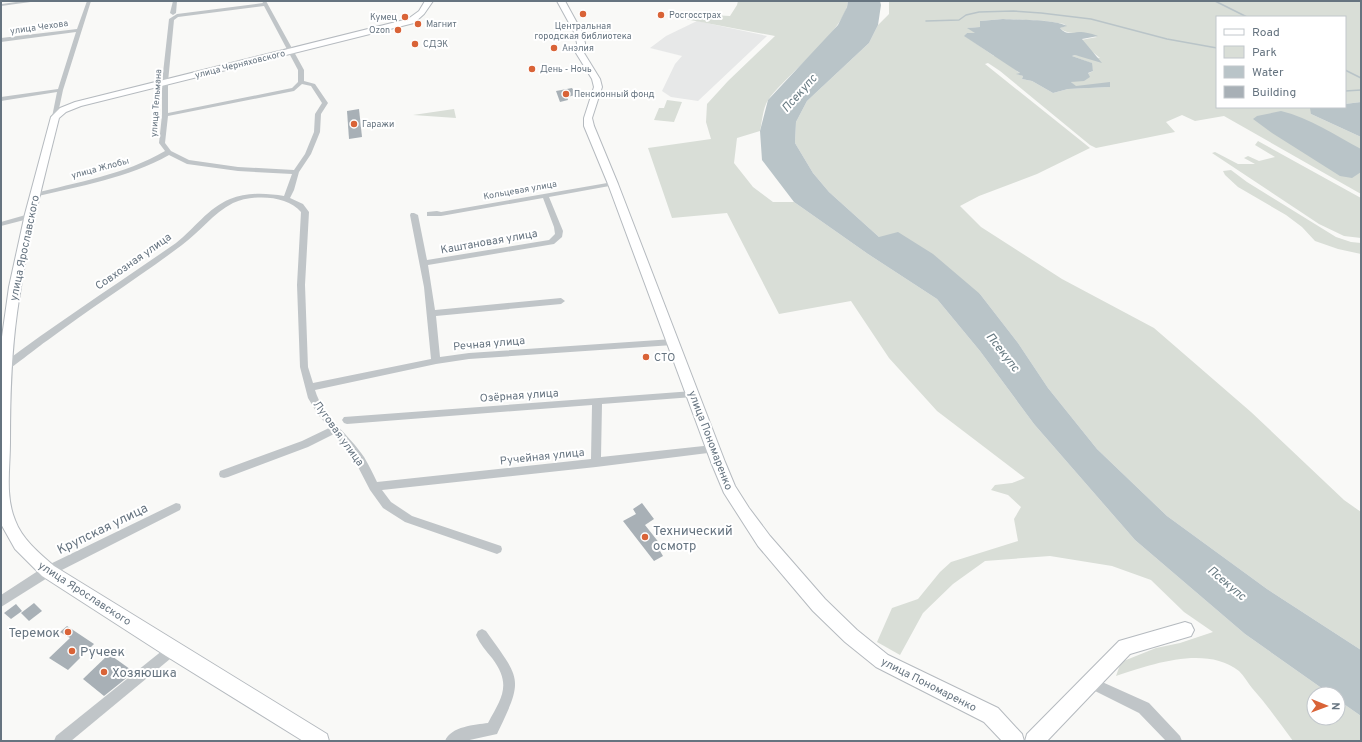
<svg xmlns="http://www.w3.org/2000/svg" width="1362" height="742" viewBox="0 0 1362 742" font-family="Overpass,sans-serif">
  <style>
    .built { fill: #e7e8e8 }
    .green { fill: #d9ded7; fill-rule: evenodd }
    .water { fill: #b9c4c8 }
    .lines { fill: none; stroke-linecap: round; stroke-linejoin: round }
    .stream { stroke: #b9c4c8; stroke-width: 1.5 }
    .building { fill: #a8b0b6 }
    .secondary-casing { stroke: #b5babf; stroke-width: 2 }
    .street { fill: #c0c5c8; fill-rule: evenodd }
    .secondary { fill: #fff; fill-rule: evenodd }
    .poi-dot { fill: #d96337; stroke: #fff; stroke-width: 1.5 }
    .labels { text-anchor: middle; stroke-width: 4; stroke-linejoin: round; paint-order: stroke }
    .far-poi-label { font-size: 9px; fill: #667480; stroke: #fff; text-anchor: start }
    .far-street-label { font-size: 9px; fill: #667480; stroke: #fff }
    .street-label { font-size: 11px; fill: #667480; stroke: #fff }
    .poi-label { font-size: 11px; fill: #667480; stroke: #fff; text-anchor: start }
    .water-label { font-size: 12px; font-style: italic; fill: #667981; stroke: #fff }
    .near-street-label { font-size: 13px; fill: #667480; stroke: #fff }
    .near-poi-label { font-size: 13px; fill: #667480; stroke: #fff; text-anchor: start }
  </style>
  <rect width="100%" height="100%" fill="#f9f9f7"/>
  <polygon class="built" points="697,21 767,36 698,101 671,97 662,91 675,64 682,56 650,48 666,36"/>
  <g class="green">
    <path d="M738,1H848C846,30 787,74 769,99C763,106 762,122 760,131L737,138L734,163L753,187L773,202H794L868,254L937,299L980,351L1034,424L1135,540L1245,634L1330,694H1314V718H1338V700L1361,716V741H1293C1280,723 1267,705 1252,688C1248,683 1244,676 1239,671C1206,645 1152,664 1116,676L1121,662L1156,648L1180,643L1213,632L1184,612L1151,580L1112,566L1050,556L985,561L953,584L923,613L900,655L877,642L892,608L918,599L940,572L951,562L1018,541L1014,519L1021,507L1008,495L991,490L995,485L1012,483L1025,478L937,411L889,358L851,301L779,314L727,213L672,218L648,148L711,139L706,122L707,104L728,81L775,36L685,19L691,14L730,16L737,5Z"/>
    <path d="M889,1H1361V102L1345,104V17H1217V107H1319L1311,108V114L1361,137V194L1224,116L1195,121L1182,115L1166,122L1175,132L1096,148L1090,145L1000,71L988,63L985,64L1090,148L1037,174L979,196L960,206L981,227L1062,279L1154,328L1251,412L1344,500L1361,512V650L1267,589L1167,516L1097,449L1048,388L1018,343L980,294L879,237L829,192L813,173L795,143L796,122L807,101L869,43L878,25L889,14ZM1003,19L1046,21L1064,24L1066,26L1060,28C1069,37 1085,30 1097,37L994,56L965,36L967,33H976L968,28L980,27V21ZM1090,50L1100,58L1075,55L1072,56L1091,63L1093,71L1071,82L1075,86L1110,87L1068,89L1053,93L1032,81L1022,79L1023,76L1017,74H1021L1009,65Z"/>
    <polygon points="667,100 682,102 674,122 654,120 659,108 664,108"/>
    <polygon points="454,109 456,118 413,115"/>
    <polygon points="1258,141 1361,198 1361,238 1344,236 1319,224 1212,153 1215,152 1238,164 1255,164 1244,158 1248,156 1259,161 1275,157 1255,145"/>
    <polygon points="1231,170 1247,182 1336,237 1351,242 1361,243 1361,254 1338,249 1315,241 1302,227 1286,215 1238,187 1225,175 1223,171"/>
  </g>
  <g class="water">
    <polygon points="848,1 880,1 881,5 878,25 869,43 807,101 796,122 795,143 813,173 829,192 879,237 898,232 933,254 980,294 1018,343 1048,388 1097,449 1167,516 1267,589 1361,650 1361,716 1338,700 1338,694 1330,694 1245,634 1135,540 1034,424 980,351 937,299 868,254 794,202 762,160 760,131 768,100 838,25 847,7"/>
    <path d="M1003,19C1018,20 1054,19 1067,26L1060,28C1066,35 1071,33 1079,32C1085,32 1093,34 1098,36L1082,39L1102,63L1075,55L1072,56L1092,63L1093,71L1088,73L1090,77L1084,81L1071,82L1076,86L1110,82V87L1068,89L1053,93L1032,81L1022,79L1023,76L1016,74L1020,73L964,36L967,33H975L967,28L980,27V21Z"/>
    <polygon points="1361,102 1361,137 1311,114 1310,108 1345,107 1345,104"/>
    <path d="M1281,111C1310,118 1335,135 1361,149V172L1352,178L1340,176L1272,133L1253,119L1257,116Z"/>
  </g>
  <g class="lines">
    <g class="stream">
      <polyline points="1215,1 1247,17"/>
      <polyline points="926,21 959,20 966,15 979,12 1013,11 1041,13 1091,19 1167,39 1217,48"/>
      <polyline points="1345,70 1361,78"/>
      <polyline points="1345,91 1361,90"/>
    </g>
  </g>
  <g class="building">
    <polygon points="572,88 576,95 567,97 568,100 560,102 556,91"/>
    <polygon points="359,109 362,137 349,139 347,111"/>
    <polygon points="642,503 654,519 645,525 664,549 660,551 663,556 654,561 623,521 636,514 633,509"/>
    <polygon points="34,603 42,611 29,621 21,613"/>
    <polygon points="16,604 22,611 11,619 4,613"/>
    <polygon points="67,626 94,644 68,670 49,658 70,638 60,632"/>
    <polygon points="109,654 134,672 104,696 83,679"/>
  </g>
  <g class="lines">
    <defs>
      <g id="secondary">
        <path d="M425,1H433L424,14L414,23L81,106L66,112L59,118C43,182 26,247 17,313C11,356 10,399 10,442C10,468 5,496 15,520C22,539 39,553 54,566L327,734L329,741H303L166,656L42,576L15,549L1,524V344L9,287L25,214L51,117L60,108L75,102L408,19L419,11Z"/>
        <polygon points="557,1 565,1 582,32 585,43 584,53 600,79 602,87 592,118 594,126 618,184 725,462 735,486 749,508 770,536 825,599 857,630 888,655 998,708 1022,734 1024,741 1002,741 984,722 876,667 845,642 813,611 758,546 724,493 711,462 608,184 584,126 584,118 594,87 592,79 576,53 577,43 574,32"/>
        <polygon points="1185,622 1191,624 1194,630 1191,636 1130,654 1047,741 1025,741 1027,734 1119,641"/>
      </g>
    </defs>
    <use href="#secondary" class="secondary-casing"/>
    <g class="street">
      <polygon points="23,1 38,1 1,6 2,4"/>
      <polygon points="87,1 91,1 63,90 57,118 52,117 57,92 1,101 1,97 58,89 76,32 1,42 1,38 77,29"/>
      <polygon points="173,1 177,1 176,13 173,15 170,13"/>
      <path d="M262,1H266L304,70V81L315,84L328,103L321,114L320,132L311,154L299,172L294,190L290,198L303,204L309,212L305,285L308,367L313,383L431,359L424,287L410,215L411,213H414L418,215L427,260L549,240L555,234L554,227L543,198L441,216H427V212L437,211L441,212L613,182L615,183V185L549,197L563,231L562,237L554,244L428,265L435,310L561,298L565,301L561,304L436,316L440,357L469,353L673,339L677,342L673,345L469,359L436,364L315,390C323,417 349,434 364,457C369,465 373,474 377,482L591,459L592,405L347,424L344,423L342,420L344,417L693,391L696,392L698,394L696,396L693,397L602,404L601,457L713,445L716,446L718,449L716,452L596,467L382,490L391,502L412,516L501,546L502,549L501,552L497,554L405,522L383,508L370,490L356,463L334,434L308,447L228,477L224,478L220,477L219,474L220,471L302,441L329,428L317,413L308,398L300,367L297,285L301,212C287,195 253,194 233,203C213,213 200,232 182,245C138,278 92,307 48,340C37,347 11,370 1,373V365C58,322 117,284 176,243C194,229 208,208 230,199C247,192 267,193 284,196L292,174L238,171L187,164L169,155C128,178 80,186 34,197L30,195L32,194C77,182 124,175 165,151L159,143L162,115V82L169,19L177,14L263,3ZM264,6L298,70V82L292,88L168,113V82L174,20L178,17ZM302,84L311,86L322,103L315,114L314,132L305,154L294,170L238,167L189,160L171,151L165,143L168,116L294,91Z"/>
      <polygon points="29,214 33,216 32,218 1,226 1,222"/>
      <polygon points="176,503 180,504 181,507 180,510 52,575 1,607 1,595 44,567"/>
      <path d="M482,629L486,631C521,680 524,678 497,734L465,741H445C451,726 475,725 488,723C502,697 512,685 492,658C486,651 480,644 476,635L478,631Z"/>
      <polygon points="172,644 176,646 178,650 176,654 71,741 54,741 56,736 168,646"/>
      <polygon points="1091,677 1149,703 1180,736 1182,741 1166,741 1139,713 1087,687 1085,683 1087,679"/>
    </g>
    <use href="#secondary" class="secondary"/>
  </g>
  <g class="poi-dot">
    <circle cx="583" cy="14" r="4"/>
    <circle cx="661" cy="15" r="4"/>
    <circle cx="405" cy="17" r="4"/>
    <circle cx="418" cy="24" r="4"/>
    <circle cx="398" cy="30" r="4"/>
    <circle cx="415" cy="44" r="4"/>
    <circle cx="554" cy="48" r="4"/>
    <circle cx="532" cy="69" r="4"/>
    <circle cx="566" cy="94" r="4"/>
    <circle cx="354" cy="124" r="4"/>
    <circle cx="646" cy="357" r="4"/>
    <circle cx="645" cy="537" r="4"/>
    <circle cx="68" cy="632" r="4"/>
    <circle cx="72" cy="651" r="4"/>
    <circle cx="104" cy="672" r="4"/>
  </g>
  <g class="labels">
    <g class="far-poi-label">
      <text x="669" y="18">Росгосстрах</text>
      <text x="397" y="20" text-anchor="end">Кумец</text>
      <text x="426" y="27">Магнит</text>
      <text x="583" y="29" text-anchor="middle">Центральная<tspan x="583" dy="10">городская библиотека</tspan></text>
      <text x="390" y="33" text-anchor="end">Ozon</text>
      <text x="423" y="47">СДЭК</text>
      <text x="562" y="51">Анэлия</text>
      <text x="540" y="72">День - Ночь</text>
      <text x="574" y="97">Пенсионный фонд</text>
      <text x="362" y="127">Гаражи</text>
    </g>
    <g class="far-street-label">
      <text transform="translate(39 27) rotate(-8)" y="3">улица Чехова</text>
      <text transform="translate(240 64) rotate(-14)" y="3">улица Черняховского</text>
      <text transform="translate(156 103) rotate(-86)" y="3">улица Тельмана</text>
      <text transform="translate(100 168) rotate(-15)" y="3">улица Жлобы</text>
      <text transform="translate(520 190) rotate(-10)" y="3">Кольцевая улица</text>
    </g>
    <g class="street-label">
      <text transform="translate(489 241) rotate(-10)" y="4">Каштановая улица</text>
      <text transform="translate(24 248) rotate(-78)" y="4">улица Ярославского</text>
      <text transform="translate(133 261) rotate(-35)" y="4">Совхозная улица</text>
      <text transform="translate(489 343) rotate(-5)" y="4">Речная улица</text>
      <text transform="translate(519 395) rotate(-4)" y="4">Озёрная улица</text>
      <text transform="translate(339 433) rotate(54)" y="4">Луговая улица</text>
      <text transform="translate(711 440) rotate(69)" y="4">улица Пономаренко</text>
      <text transform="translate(542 456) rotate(-6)" y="4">Ручейная улица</text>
      <text transform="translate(85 593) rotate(33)" y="4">улица Ярославского</text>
      <text transform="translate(929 684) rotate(27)" y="4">улица Пономаренко</text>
    </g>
    <g class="poi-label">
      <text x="654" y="361">СТО</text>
    </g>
    <g class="water-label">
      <text transform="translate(799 93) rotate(-48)" y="4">Псекупс</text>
      <text transform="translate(1003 352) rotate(52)" y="4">Псекупс</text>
      <text transform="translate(1227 583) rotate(40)" y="4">Псекупс</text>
    </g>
    <g class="near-street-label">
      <text transform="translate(102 528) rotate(-26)" y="5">Крупская улица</text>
    </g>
    <g class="near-poi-label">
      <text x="653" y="535">Технический<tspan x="653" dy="15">осмотр</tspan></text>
      <text x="60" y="637" text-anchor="end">Теремок</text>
      <text x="80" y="656">Ручеек</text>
      <text x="112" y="677">Хозяюшка</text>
    </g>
  </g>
  <rect width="1362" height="742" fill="none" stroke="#667480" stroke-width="4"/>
  <rect x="1216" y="16" width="130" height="92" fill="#ffffff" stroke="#c2c7cc"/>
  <rect x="1224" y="29" width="20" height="6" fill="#ffffff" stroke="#c2c7cc"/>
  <text x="1252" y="36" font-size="12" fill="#667480">Road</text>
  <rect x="1224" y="46" width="20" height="12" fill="#d9ded7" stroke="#c2c7cc"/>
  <text x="1252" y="56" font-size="12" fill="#667480">Park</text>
  <rect x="1224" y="66" width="20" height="12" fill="#b9c4c8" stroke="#c2c7cc"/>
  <text x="1252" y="76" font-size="12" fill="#667480">Water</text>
  <rect x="1224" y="86" width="20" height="12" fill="#a8b0b6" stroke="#c2c7cc"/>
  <text x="1252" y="96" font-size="12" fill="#667480">Building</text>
  <g transform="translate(1326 706) rotate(91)"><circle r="19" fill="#ffffff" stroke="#c2c7cc"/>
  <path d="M0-3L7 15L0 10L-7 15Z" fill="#d96337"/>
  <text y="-6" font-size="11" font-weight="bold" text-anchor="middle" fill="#667480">N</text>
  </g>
</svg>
